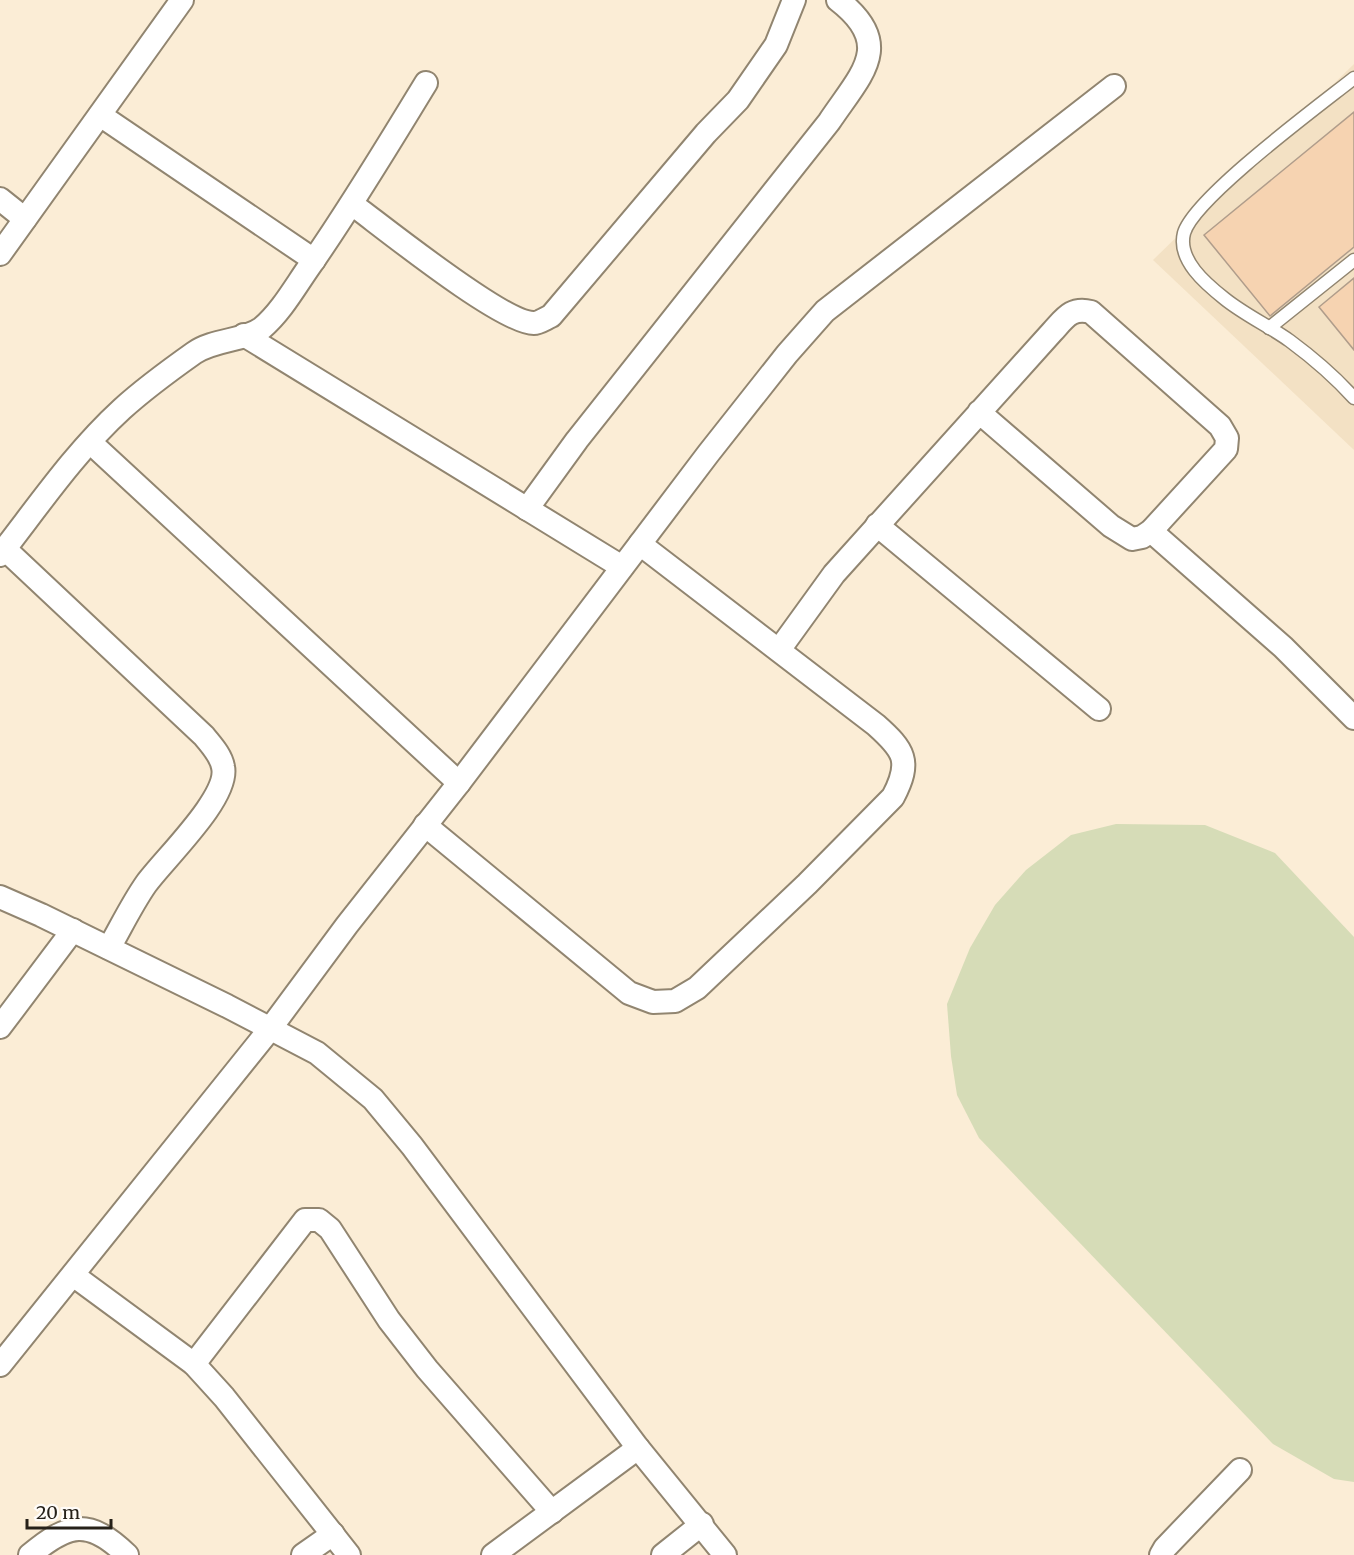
<svg xmlns="http://www.w3.org/2000/svg" width="1354" height="1555" viewBox="0 0 1354 1555" font-family="Merriweather,serif">
  <style>
    .built { fill: #f3e1c4 }
    .green { fill: #d6dcb7 }
    .building { fill: #f6d3b1; stroke: #b09d8b; stroke-width: 1.5 }
    .lines { fill: none; stroke-linecap: round; stroke-linejoin: round }
    .lane-casing { stroke: #918570; stroke-width: 15 }
    .street-casing { stroke: #918570; stroke-width: 26 }
    .lane { stroke: #fff; stroke-width: 12 }
    .street { stroke: #fff; stroke-width: 22 }
  </style>
  <rect width="100%" height="100%" fill="#fbedd6"/>
  <polygon class="built" points="1354,64 1354,450 1153,260"/>
  <polygon class="green" points="1116,824 1205,825 1275,853 1354,937 1354,1482 1334,1479 1273,1444 979,1138 957,1095 951,1056 947,1004 970,948 995,905 1026,870 1071,835"/>
  <g class="building">
    <polygon points="1354,112 1354,247 1270,316 1204,235"/>
    <polygon points="1354,278 1354,350 1319,307"/>
  </g>
  <g class="lines">
    <defs>
      <g id="lane">
        <path d="M1354,78C1320,105 1194,198 1184,233C1177,260 1206,284 1225,299C1245,315 1269,326 1290,341C1313,358 1335,377 1354,398"/>
        <polyline points="1269,328 1354,260"/>
      </g>
      <g id="street">
        <polyline points="100,115 314,260"/>
        <polyline points="0,199 25,219"/>
        <path d="M352,204C382,226 503,324 534,323C539,323 546,318 551,316L706,133L738,100L776,45L794,0"/>
        <polyline points="0,254 182,0"/>
        <polyline points="244,335 622,567"/>
        <polyline points="90,442 459,783"/>
        <path d="M527,509L577,440L829,122C861,74 896,45 838,0"/>
        <polyline points="877,525 1099,709"/>
        <polyline points="1151,531 1283,647 1354,718"/>
        <path d="M5,549L204,736C211,745 221,755 223,767C230,797 164,859 146,884C132,904 121,927 109,948"/>
        <path d="M0,555C39,505 75,452 122,409C144,389 170,370 194,353C214,339 245,341 262,328C281,312 295,287 309,267C351,207 388,145 426,83"/>
        <path d="M779,650L834,574L1052,332C1065,318 1071,307 1091,312L1220,426L1227,438L1226,449L1151,531L1142,537L1132,539L1111,526L979,412"/>
        <path d="M425,825L629,993L653,1002L675,1001L697,988L807,884L893,797C912,761 904,750 876,725L640,544"/>
        <polyline points="0,897 41,915 227,1006 317,1053 373,1099 412,1146 638,1448 725,1555"/>
        <polyline points="0,1027 73,930"/>
        <polyline points="73,1275 194,1364 224,1397 349,1555"/>
        <polyline points="194,1364 305,1220 319,1220 330,1229 389,1320 427,1369 552,1512"/>
        <polyline points="0,1365 270,1029 347,925 459,783 708,454 787,354 825,311 1114,86"/>
        <path d="M30,1555C68,1523 89,1518 127,1555"/>
        <polyline points="303,1555 333,1534"/>
        <polyline points="493,1555 638,1448"/>
        <polyline points="663,1555 702,1524"/>
        <polyline points="1161,1555 1165,1548 1240,1470"/>
      </g>
    </defs>
    <use href="#lane" class="lane-casing"/>
    <use href="#street" class="street-casing"/>
    <use href="#lane" class="lane"/>
    <use href="#street" class="street"/>
  </g>
  <path d="M27 1519v9h84v-9" fill="none" stroke="#262119" stroke-width="3"/>
  <text x="36" y="1519" font-size="18" fill="#262119" stroke="#fffcf8" stroke-width="4.5" paint-order="stroke">20 m</text>
</svg>
